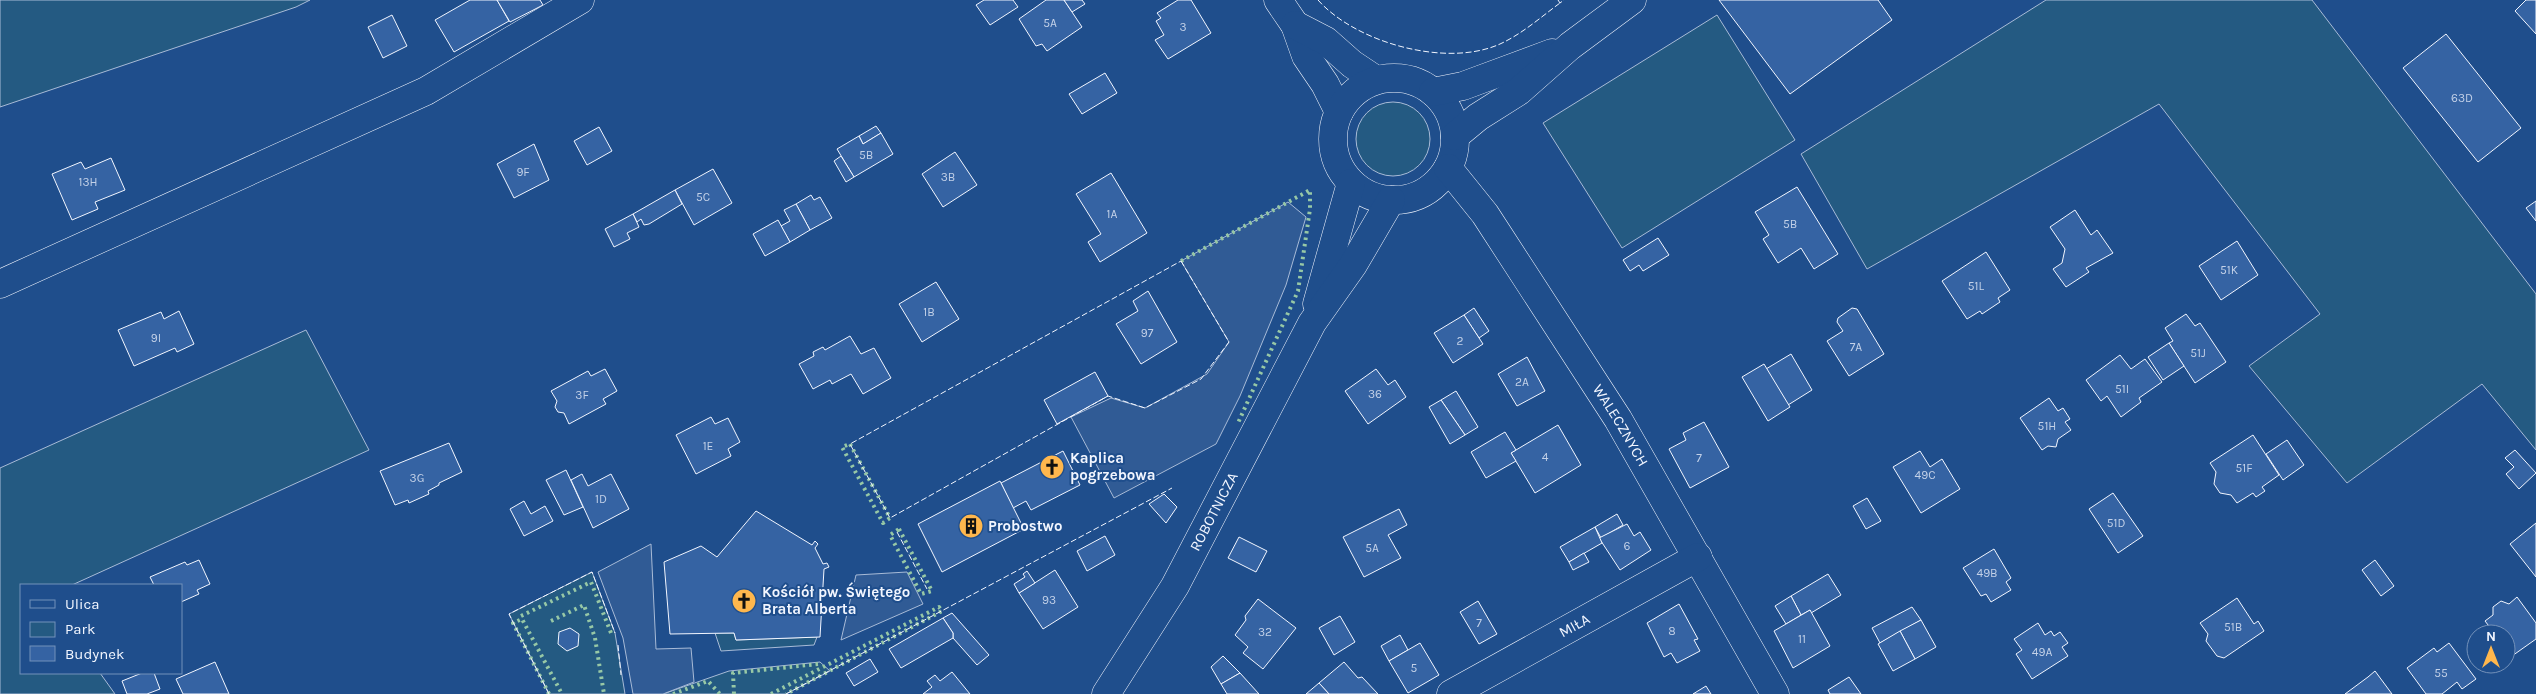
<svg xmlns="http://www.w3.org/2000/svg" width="2536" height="694" viewBox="0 0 2536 694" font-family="Karla,sans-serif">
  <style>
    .green { fill: #245a82; stroke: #a8bbd7 }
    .parking { fill: #305b95; stroke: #a8bbd7 }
    .building { fill: #3563a3; stroke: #f2f6ff }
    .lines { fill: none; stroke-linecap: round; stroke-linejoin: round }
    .minor-casing { stroke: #f2f6ff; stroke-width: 29 }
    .minor { stroke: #1f4e8c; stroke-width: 28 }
    .hedge { stroke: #97c8a6; stroke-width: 4; stroke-dasharray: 2.5 4; stroke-linecap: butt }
    .fence { stroke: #f2f6ff; stroke-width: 1; stroke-dasharray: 6 2.5; stroke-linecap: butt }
    .labels { text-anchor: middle; stroke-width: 4; stroke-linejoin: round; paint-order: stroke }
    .number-label { font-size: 12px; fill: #c3d1e8 }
    .street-label { font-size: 15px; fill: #f2f6ff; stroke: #1f4e8c }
    .poi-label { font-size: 15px; font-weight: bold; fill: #f2f6ff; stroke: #1f4e8c; text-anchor: start }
  </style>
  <rect width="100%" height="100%" fill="#1f4e8c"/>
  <g class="green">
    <polygon points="0,0 310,0 296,7 0,107"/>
    <polygon points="2046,0 2312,0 2536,294 2536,450 2482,384 2347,483 2249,366 2320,314 2159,104 1867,269 1801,154"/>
    <polygon points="1717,15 1795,140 1622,248 1543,123"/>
    <circle cx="1393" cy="139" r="37"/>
    <polygon points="306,330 369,450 72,585 21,585 21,673 100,673 115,694 0,694 0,468"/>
    <polygon points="592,572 615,633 625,694 549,694 509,614"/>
    <polygon points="715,633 734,633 736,640 817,637 814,645 721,651"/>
    <polygon points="820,662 830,671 786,694 663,694 729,671"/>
  </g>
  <g class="parking">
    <polygon points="1288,202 1306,217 1286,285 1240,396 1216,444 1114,498 1071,417 1111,398 1145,408 1207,374 1229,342 1181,261"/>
    <polygon points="651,544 656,649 691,648 694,682 663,694 633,694 623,638 598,572"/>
    <polygon points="907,572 923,604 841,640 856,575"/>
  </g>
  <g class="building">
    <polygon points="470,0 497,0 509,21 454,52 435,20"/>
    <polygon points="497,0 540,0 543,5 510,22"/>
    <polygon points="984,0 1013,0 1018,7 990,25 976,5"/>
    <polygon points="1046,0 1064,0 1082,27 1047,51 1042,44 1036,46 1019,19"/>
    <polygon points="1064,0 1082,0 1085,4 1072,12"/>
    <polygon points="1178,0 1191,0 1211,33 1168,59 1155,40 1164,35 1156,21 1161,18 1157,13"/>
    <polygon points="1719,0 1878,0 1892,20 1790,94"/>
    <polygon points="2526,0 2536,0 2536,34 2515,11"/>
    <polygon points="392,15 407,46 383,58 368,27"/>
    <polygon points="2446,34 2521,128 2478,162 2403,68"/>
    <polygon points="1105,73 1117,93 1082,114 1069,94"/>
    <polygon points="876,126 881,133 863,144 859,136"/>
    <polygon points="599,127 612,151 587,165 574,141"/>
    <polygon points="881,133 893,154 854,177 837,149 859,136 863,144"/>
    <polygon points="534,144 549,180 514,198 497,164"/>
    <polygon points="955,152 977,185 943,207 922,174"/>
    <polygon points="841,156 854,177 846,182 834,161"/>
    <polygon points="111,158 125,190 95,202 98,209 72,220 52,174 81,162 85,169"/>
    <polygon points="713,169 732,203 694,225 675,190"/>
    <polygon points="1111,173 1147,233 1100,262 1088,242 1101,234 1076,194"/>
    <polygon points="1797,187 1838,254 1814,269 1801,248 1778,263 1763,239 1769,235 1755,212"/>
    <polygon points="675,190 682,204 649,224 644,225 641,219 637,222 633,214"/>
    <polygon points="811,195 814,200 820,197 832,218 810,230 796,204"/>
    <polygon points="2536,201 2536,221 2526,208"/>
    <polygon points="796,204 810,230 790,242 781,226 790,221 784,210"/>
    <polygon points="2075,210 2091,235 2097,230 2113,253 2086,268 2089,272 2066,287 2053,269 2062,263 2065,249 2050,227"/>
    <polygon points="633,214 639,227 627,233 630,239 614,247 605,229"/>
    <polygon points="778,220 790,242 765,256 753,234"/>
    <polygon points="1658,238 1669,255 1643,271 1639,265 1630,271 1623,260"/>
    <polygon points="2237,241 2258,275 2221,300 2199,266"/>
    <polygon points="1986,252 2010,290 1998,298 2000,302 1982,314 1980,311 1967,319 1942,281"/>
    <polygon points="936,282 959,319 922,342 899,304"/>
    <polygon points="1148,291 1177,342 1141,364 1116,324 1138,311 1133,301"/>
    <polygon points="1474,308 1489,331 1479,338 1464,315"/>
    <polygon points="1852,308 1857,309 1884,354 1849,376 1827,341 1843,331 1837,322 1838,318"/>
    <polygon points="179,311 194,344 177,352 175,348 134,366 118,330 161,312 164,319"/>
    <polygon points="2186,314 2195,326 2200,323 2226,362 2195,383 2169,343 2173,341 2165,328"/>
    <polygon points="1464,315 1483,344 1453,363 1434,333"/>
    <polygon points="850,336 861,354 874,348 891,378 863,394 851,374 832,384 830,380 813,389 799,364 814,356 813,352 823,347 825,350"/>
    <polygon points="2169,343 2184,366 2163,380 2148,357"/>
    <polygon points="1791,354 1812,390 1788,405 1766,369"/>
    <polygon points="2120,355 2131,369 2145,359 2162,382 2139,398 2141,402 2121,417 2107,396 2101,401 2086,380"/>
    <polygon points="1527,357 1545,391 1517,406 1498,374"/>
    <polygon points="1764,364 1790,407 1768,421 1742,377"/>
    <polygon points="605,369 617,391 603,399 606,404 569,424 564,413 558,412 555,407 557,401 551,391 588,371 591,376"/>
    <polygon points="1376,369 1388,385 1395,380 1406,397 1368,424 1345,391"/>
    <polygon points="1095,372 1108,396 1057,424 1044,400"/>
    <polygon points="1456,391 1478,427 1465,435 1441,400"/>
    <polygon points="2049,398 2058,411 2063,408 2070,419 2065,422 2071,430 2058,439 2056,447 2048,446 2042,450 2020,418"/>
    <polygon points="1441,400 1465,435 1450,444 1429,407"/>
    <polygon points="711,417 715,424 728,418 740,442 728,449 731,456 696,474 676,435"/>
    <polygon points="1704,422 1729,467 1690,488 1669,449 1686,440 1683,433"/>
    <polygon points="1558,425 1581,465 1535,493 1511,453"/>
    <polygon points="1505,432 1516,450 1511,453 1516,461 1486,478 1471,452"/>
    <polygon points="2253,435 2279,475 2262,487 2265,491 2256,497 2253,493 2237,503 2231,495 2220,493 2214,484 2216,472 2210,463"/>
    <polygon points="2287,440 2304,465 2283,480 2266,454"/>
    <polygon points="449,443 462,472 439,483 439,485 428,491 429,494 409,503 408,500 395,505 380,471"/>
    <polygon points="2515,450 2536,473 2519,489 2506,474 2514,467 2505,458"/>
    <polygon points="1063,451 1080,485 1031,510 1026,501 1013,508 1001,483"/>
    <polygon points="1920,451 1930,467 1942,459 1960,489 1921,513 1893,467"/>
    <polygon points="566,470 583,507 564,515 546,480"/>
    <polygon points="582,474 588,486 611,474 629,509 593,528 571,480"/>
    <polygon points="1000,481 1024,529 942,572 918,524"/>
    <polygon points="2113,493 2143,536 2118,553 2089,509"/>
    <polygon points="1164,494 1177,507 1166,523 1149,504"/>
    <polygon points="1867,498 1881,521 1866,529 1853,506"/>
    <polygon points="524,501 531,514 545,506 553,521 524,536 510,509"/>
    <polygon points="1399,509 1407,525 1388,535 1401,558 1364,577 1343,537"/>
    <polygon points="756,511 812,545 815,541 818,544 815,548 823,564 827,563 829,567 824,569 820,637 736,640 734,633 670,634 664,562 701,546 717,557"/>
    <polygon points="1617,514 1623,525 1601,538 1595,527"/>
    <polygon points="2536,523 2536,577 2510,544"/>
    <polygon points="1627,524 1634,536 1640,532 1651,550 1620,570 1599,538"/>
    <polygon points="1595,527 1602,543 1569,562 1560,547"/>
    <polygon points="1105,536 1115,555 1087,571 1077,551"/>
    <polygon points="1239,537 1267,551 1256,572 1228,558"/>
    <polygon points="1994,549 2011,578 2006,582 2011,590 1991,602 1986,594 1981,596 1963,568"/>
    <polygon points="1584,553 1589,562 1573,570 1569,562"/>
    <polygon points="199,560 210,584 197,590 199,594 181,602 181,585 154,585 150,577 185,562 187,565"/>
    <polygon points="2375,560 2394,586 2381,596 2362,570"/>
    <polygon points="1055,570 1078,607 1043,629 1019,593"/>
    <polygon points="1027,571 1035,583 1019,593 1014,584 1025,577 1023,574"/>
    <polygon points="1828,574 1841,595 1811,613 1810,610 1801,615 1791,596"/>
    <polygon points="1791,596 1801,615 1786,624 1775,606"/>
    <polygon points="2517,597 2536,623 2536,639 2512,656 2506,648 2506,634 2495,634 2485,621 2493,615 2493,607 2501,601 2509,604"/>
    <polygon points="2237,598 2254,624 2258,621 2264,631 2224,658 2217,656 2206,641 2208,634 2200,623"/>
    <polygon points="1258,599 1296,628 1263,669 1243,653 1248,647 1235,635 1246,620 1245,616"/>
    <polygon points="1478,601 1497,634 1479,644 1460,612"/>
    <polygon points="1679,604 1698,639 1694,640 1700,651 1677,663 1671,653 1664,657 1647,623"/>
    <polygon points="1912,607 1921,620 1880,643 1872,628"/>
    <polygon points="1810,610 1830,646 1793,668 1774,631"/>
    <polygon points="952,613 989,655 977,665 953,638 953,633 943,618"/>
    <polygon points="1340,616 1355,642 1334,655 1319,628"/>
    <polygon points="943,618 953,633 953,638 901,668 889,649"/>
    <polygon points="1921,620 1936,647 1915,659 1900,631"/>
    <polygon points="2038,623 2045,635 2051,631 2054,636 2060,632 2068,643 2062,647 2068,656 2032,679 2016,654 2022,650 2014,639"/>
    <polygon points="570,628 579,634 578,646 567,651 558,644 559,632"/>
    <polygon points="1900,631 1915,659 1893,671 1878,644"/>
    <polygon points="1400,635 1408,650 1389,661 1381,646"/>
    <polygon points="1420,643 1439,675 1408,693 1389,661"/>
    <polygon points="2449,643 2476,679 2462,689 2457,682 2442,694 2426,694 2407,668 2434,648 2437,652"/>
    <polygon points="1223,656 1240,673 1221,684 1211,667"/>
    <polygon points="870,659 878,672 854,686 846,673"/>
    <polygon points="215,662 229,694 183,694 176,679"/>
    <polygon points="1344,662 1358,678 1362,677 1378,694 1329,694 1319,683"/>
    <polygon points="2375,671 2392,694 2345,694 2368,677"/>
    <polygon points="952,672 970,694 923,694 932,687 927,681 935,675 940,681"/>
    <polygon points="142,673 154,673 160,689 147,694 127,694 122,681"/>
    <polygon points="1240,673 1259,694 1227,694 1221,684"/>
    <polygon points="1849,677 1861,694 1830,694 1828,690"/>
    <polygon points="1319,683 1329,694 1306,694"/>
    <polygon points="1706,686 1711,694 1693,694"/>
  </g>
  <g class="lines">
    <defs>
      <g id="minor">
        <polyline points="1278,0 1295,25 1306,56 1325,84 1339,112"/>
        <polyline points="1295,25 1326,41 1352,64 1376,80"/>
        <circle cx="1394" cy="139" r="61"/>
        <polyline points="1433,92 1463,86 1552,53"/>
        <polyline points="1455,136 1478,117 1519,91 1570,46 1632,0"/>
        <path id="s1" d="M1448,168L1485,214L1618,419L1775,694"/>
        <polyline points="0,284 426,91 580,0"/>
        <polyline points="1317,304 1351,183"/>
        <path id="s2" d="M1106,694L1175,586L1312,323L1353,265L1391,200"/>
        <path id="s3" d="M1451,694L1698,557"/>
      </g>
    </defs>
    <use href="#minor" class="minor-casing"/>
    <use href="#minor" class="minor"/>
    <g class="hedge">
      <polyline points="1181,261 1310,190 1310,209 1298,291 1238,423"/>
      <polygon points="850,444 890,518 883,523 842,447"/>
      <polygon points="899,529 932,591 921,594 890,535"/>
      <polyline points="521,616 591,582 611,633"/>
      <polyline points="551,621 584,605 595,638 604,694"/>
      <polyline points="549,694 513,623 522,619 562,694"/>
      <polyline points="673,694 708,681 720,694"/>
      <polyline points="734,694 733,673 818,664"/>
      <polyline points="771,694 939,607 942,611 786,694"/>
    </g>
    <g class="fence">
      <path d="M1318,0C1356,43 1447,68 1500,44C1522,34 1541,17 1560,3"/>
      <polyline points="1558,0 1560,3 1564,0"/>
      <polygon points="1181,261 1229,342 1201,379 1145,408 1108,396 890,518 850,444"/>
      <polyline points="897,532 927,589"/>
      <polyline points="618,645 621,675"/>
      <polyline points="549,694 509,614 592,572 615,633"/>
      <polyline points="786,694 1172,488"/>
    </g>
  </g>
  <defs>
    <symbol id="church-disc" viewBox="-11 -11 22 22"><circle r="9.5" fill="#ffb74d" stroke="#1f4e8c"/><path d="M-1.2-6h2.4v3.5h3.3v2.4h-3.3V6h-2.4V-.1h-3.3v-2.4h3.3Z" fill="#111"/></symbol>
    <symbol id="building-disc" viewBox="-11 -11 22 22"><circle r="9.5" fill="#ffb74d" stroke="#1f4e8c"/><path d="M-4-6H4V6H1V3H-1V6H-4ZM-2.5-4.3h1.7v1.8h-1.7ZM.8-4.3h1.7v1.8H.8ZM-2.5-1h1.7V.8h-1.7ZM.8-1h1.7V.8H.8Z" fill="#111"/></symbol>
  </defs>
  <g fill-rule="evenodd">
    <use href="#church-disc" x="1038" y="453" width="28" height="28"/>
    <use href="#building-disc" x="957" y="512" width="28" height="28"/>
    <use href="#church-disc" x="730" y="587" width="28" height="28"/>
  </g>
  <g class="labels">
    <g class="number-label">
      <text x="1050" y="27">5A</text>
      <text x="1183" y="31">3</text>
      <text x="2462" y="102">63D</text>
      <text x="866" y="159">5B</text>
      <text x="523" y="176">9F</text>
      <text x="948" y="181">3B</text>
      <text x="88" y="186">13H</text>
      <text x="703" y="201">5C</text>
      <text x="1112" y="218">1A</text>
      <text x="1790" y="228">5B</text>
      <text x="2229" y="274">51K</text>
      <text x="1976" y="290">51L</text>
      <text x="929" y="316">1B</text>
      <text x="1147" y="337">97</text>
      <text x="156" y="342">9I</text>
      <text x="1460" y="345">2</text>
      <text x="1856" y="351">7A</text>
      <text x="2198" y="357">51J</text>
      <text x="1522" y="386">2A</text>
      <text x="2122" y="393">51I</text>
      <text x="1375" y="398">36</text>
      <text x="582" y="399">3F</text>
      <text x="2047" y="430">51H</text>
      <text x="708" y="450">1E</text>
      <text x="1545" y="461">4</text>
      <text x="1699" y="462">7</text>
      <text x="2244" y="472">51F</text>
      <text x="1925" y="479">49C</text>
      <text x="417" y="482">3G</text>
      <text x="601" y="503">1D</text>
      <text x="2116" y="527">51D</text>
      <text x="1627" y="550">6</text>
      <text x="1372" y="552">5A</text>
      <text x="1987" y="577">49B</text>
      <text x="1049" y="604">93</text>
      <text x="1479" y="627">7</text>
      <text x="2233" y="631">51B</text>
      <text x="1672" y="635">8</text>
      <text x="1265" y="636">32</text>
      <text x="1802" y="643">11</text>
      <text x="2042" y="656">49A</text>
      <text x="1414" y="672">5</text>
      <text x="2441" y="677">55</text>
    </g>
    <g class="street-label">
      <text dy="5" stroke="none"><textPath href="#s1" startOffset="310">WALECZNYCH</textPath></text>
      <text dy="5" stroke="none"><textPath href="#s2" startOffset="212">ROBOTNICZA</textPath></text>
      <text dy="5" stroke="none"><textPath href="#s3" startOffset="141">MIŁA</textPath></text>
    </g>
    <g class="poi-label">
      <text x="1070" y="463">Kaplica<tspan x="1070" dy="17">pogrzebowa</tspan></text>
      <text x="988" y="531">Probostwo</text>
      <text x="762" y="597">Kościół pw. Świętego<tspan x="762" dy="17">Brata Alberta</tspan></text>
    </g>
  </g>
  <rect x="20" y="584" width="162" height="90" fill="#1f4e8c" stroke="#7391ba"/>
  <rect x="30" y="600" width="25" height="8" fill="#1f4e8c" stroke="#7391ba"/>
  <text x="65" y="609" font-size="15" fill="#f2f6ff">Ulica</text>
  <rect x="30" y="622" width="25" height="15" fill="#245a82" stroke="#7391ba"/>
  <text x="65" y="634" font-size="15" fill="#f2f6ff">Park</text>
  <rect x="30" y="646" width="25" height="15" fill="#3563a3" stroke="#7391ba"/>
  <text x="65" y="659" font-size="15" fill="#f2f6ff">Budynek</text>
  <g transform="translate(2491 649)"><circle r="24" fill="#1f4e8c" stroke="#7391ba"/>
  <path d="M0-4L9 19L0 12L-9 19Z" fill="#ffb74d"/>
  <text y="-8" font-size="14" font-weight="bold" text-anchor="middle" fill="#f2f6ff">N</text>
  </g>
</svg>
